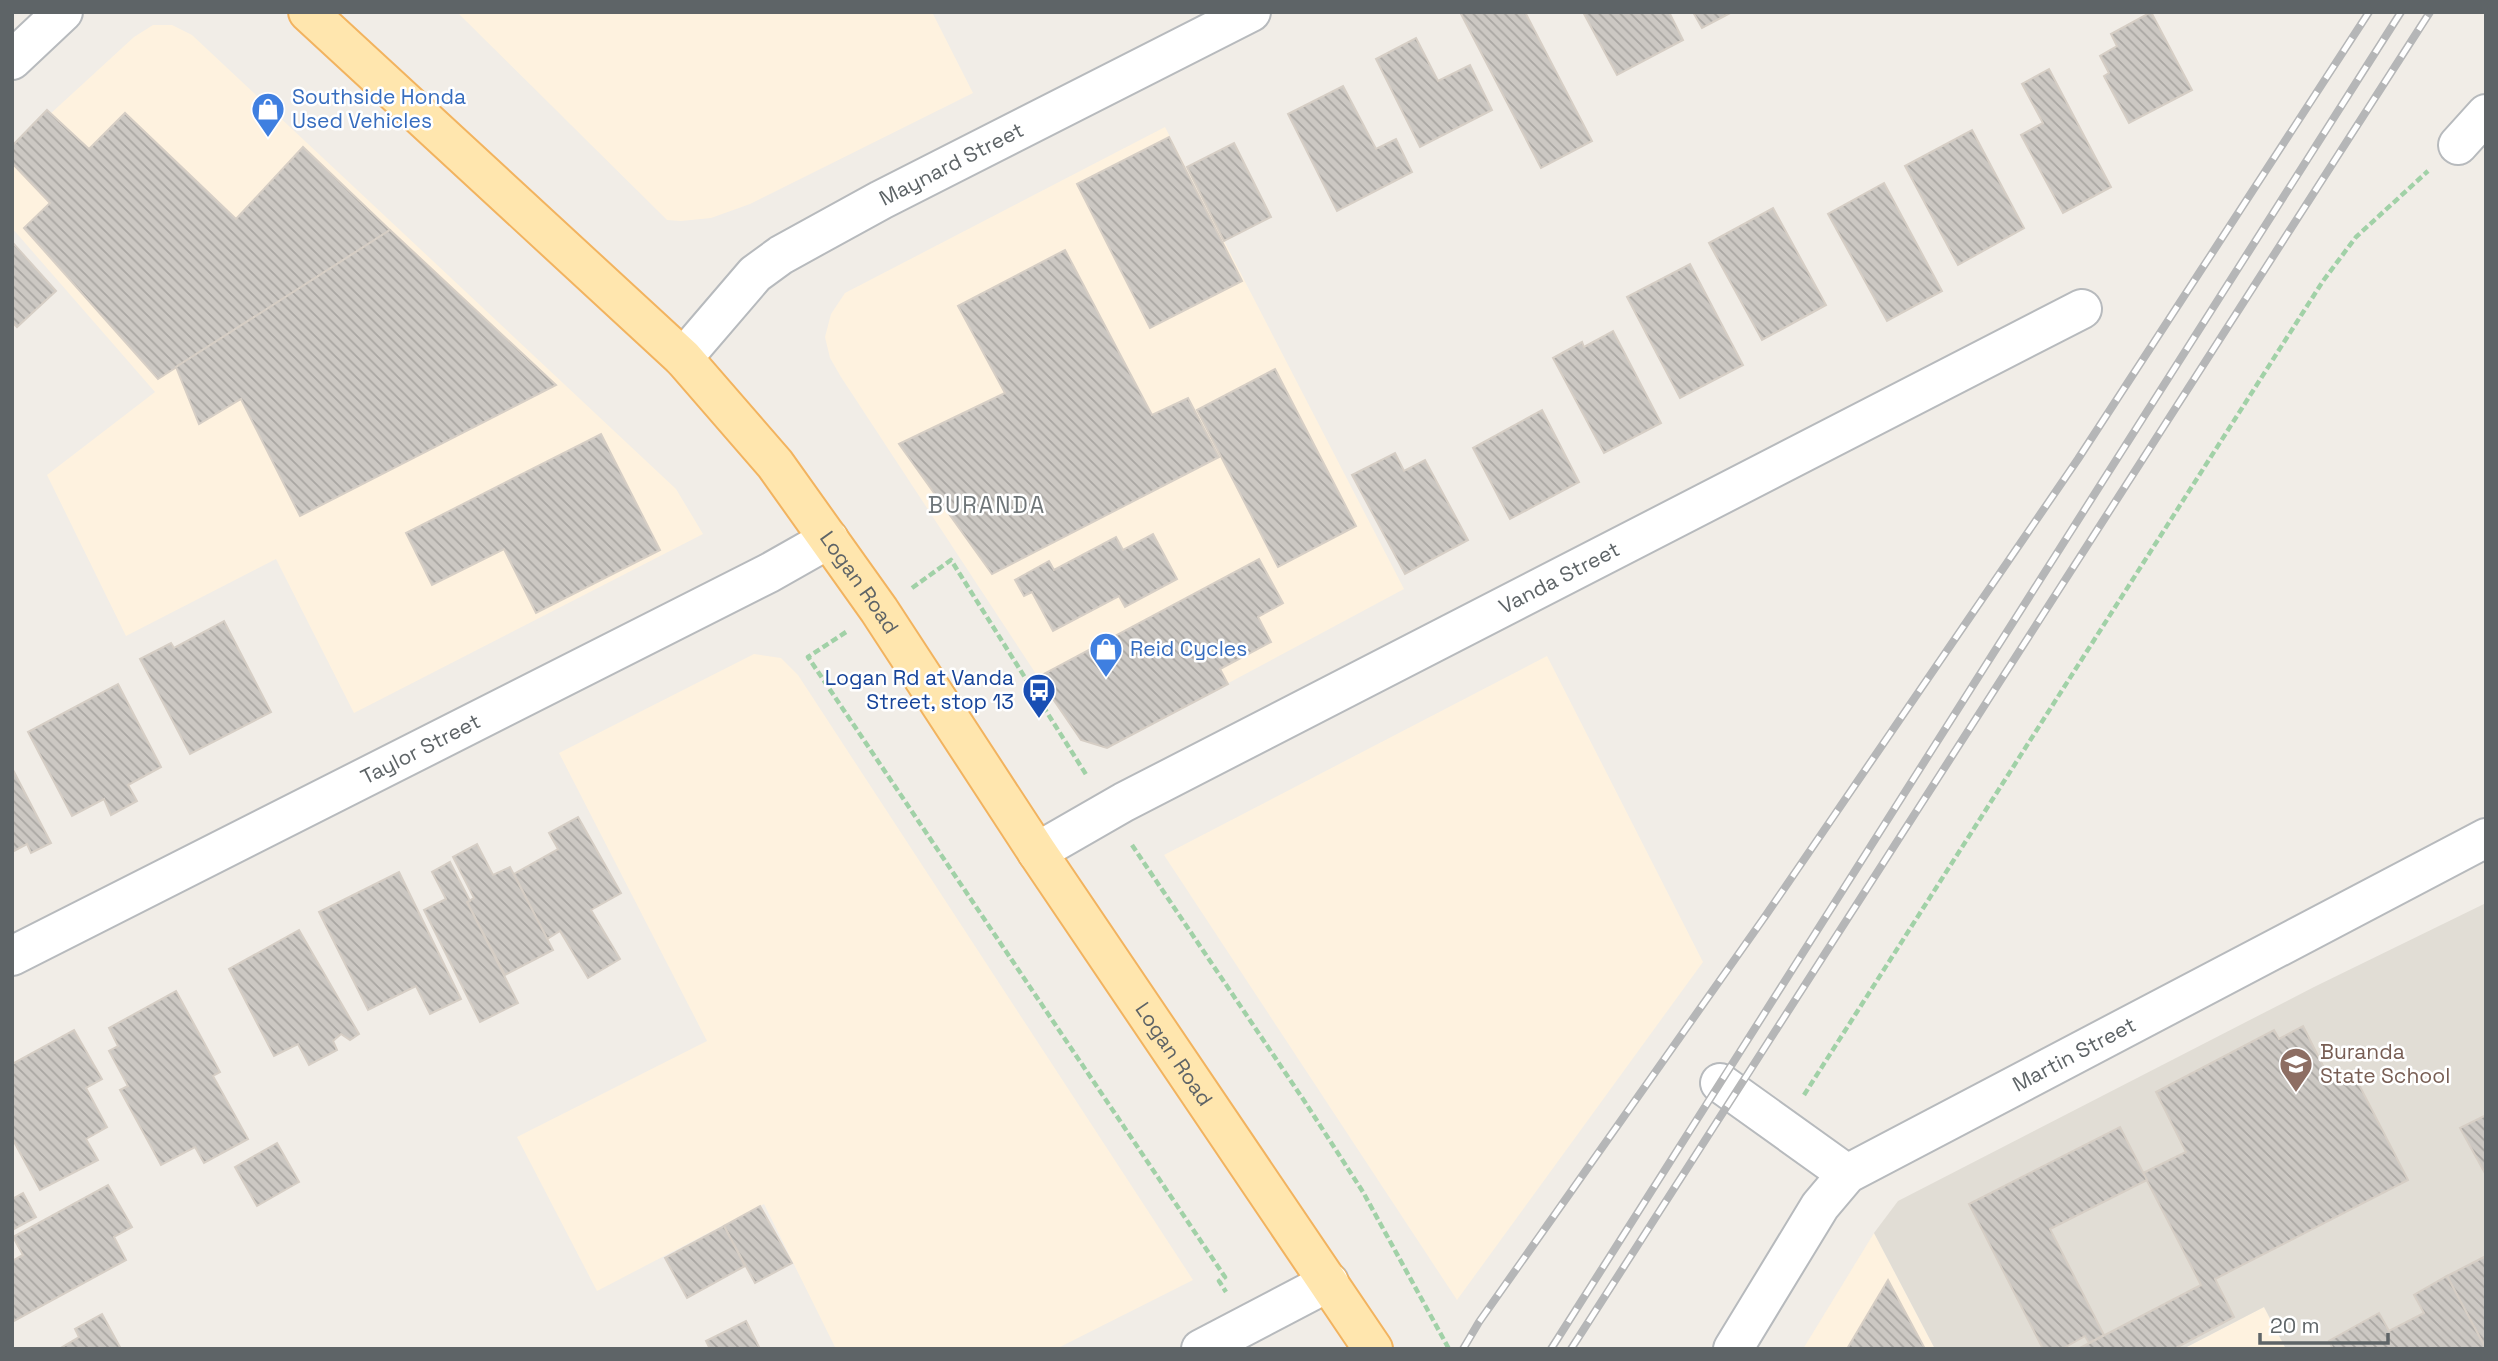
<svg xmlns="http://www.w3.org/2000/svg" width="2498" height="1361" viewBox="0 0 2498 1361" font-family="'Space Grotesk',sans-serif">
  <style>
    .commercial { fill: #fef2df }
    .education { fill: #e1ddd5 }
    .building { fill: url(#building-back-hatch); stroke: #d6cec5; stroke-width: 2 }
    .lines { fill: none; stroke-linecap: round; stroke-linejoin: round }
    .minor-casing { stroke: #b7babd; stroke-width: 42 }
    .major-casing { stroke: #f2b35f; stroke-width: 42 }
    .path { stroke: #a1d1a7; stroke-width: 4.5; stroke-dasharray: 7 3.5; stroke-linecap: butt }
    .minor { stroke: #fff; stroke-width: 38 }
    .major { stroke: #ffe6ae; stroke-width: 38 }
    .rail-casing { stroke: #b5b6b7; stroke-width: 8 }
    .rail { stroke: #fff; stroke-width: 5; stroke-dasharray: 16; stroke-linecap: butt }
    .labels { text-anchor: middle; stroke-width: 5; stroke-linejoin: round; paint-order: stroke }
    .shop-label { font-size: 21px; fill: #366cbe; stroke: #fff; text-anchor: start }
    .street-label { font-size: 21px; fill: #5e6467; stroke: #fff }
    .transit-label { font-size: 21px; fill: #164399; stroke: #fff; text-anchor: end }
    .education-label { font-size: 21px; fill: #785e54; stroke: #fff; text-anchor: start }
    .neighbourhood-label { font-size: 23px; letter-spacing: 2px; fill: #6f7679; stroke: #fff }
  </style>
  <defs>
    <pattern id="building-back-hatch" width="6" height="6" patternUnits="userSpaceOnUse" patternTransform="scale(1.75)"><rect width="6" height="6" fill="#ccc8c3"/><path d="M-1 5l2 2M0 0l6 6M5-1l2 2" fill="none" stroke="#a9a6a2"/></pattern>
  </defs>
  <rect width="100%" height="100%" fill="#f1ede7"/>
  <g class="commercial">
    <polygon points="457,12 932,12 973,93 750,204 711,218 681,221 667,220"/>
    <polygon points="153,25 172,25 192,35 676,489 703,534 354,713 276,559 126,636 47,475 155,392 12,228 12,149 134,37"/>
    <polygon points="1165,127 1404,589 1107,748 1081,740 1038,677 841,377 830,358 825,337 831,314 845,293"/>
    <polygon points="754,654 781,658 798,675 1193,1280 1056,1349 836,1349 764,1204 597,1291 517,1137 707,1041 559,753"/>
    <polygon points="1547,656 1703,962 1457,1300 1164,855"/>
    <polygon points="1874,1233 1935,1349 1803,1349"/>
    <polygon points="2264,1307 2286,1349 2183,1349"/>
  </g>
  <polygon class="education" points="2486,903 2486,1349 2286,1349 2264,1307 2183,1349 1935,1349 1874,1233 1898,1201 2314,987"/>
  <g class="building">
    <polygon points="1460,12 1525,12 1592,141 1541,168"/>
    <polygon points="1583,12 1669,12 1683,40 1617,75"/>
    <polygon points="1693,12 1732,12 1702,28"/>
    <polygon points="2151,12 2192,90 2129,123 2104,76 2109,73 2100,56 2117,46 2111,34"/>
    <polygon points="1416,38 1438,81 1470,65 1492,110 1420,147 1376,59"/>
    <polygon points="2049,69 2111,187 2063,213 2021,135 2043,123 2022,84"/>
    <polygon points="1343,86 1376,149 1396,139 1412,172 1337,211 1288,114"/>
    <polygon points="47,110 89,149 125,113 236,219 303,147 390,230 158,379 24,228 50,203 12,163 12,146"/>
    <polygon points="1972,130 2024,228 1958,265 1905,166"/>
    <polygon points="1169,137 1242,281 1150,328 1077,184"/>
    <polygon points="1234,143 1271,217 1224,241 1187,167"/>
    <polygon points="1884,183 1942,291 1887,321 1828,214"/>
    <polygon points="1773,208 1826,305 1762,340 1709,243"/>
    <polygon points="390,230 556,385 300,516 241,399 199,424 176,367"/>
    <polygon points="12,242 56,291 17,327 12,322"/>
    <polygon points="1065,250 1152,415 1188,398 1219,457 992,574 899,444 1005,393 958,306"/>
    <polygon points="1690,264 1743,365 1680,398 1627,297"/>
    <polygon points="1613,331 1661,423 1604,453 1553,358 1582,342 1584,347"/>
    <polygon points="1275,369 1356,526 1278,567 1197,410"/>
    <polygon points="1542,410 1579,482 1510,519 1473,448"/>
    <polygon points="601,434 660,550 536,613 504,549 432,585 406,533"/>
    <polygon points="1395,453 1404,471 1425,460 1468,540 1405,574 1352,475"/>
    <polygon points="1153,534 1177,579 1125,607 1119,596 1053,631 1032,592 1024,596 1015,580 1049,561 1054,570 1116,537 1123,550"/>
    <polygon points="1259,559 1283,603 1258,617 1271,642 1220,669 1228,684 1107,748 1081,740 1038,677"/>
    <polygon points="224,621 271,712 190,754 140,659 171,643 174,648"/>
    <polygon points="118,684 161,767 128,785 137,801 111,815 104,799 72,816 28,732"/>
    <polygon points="12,768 51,843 31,853 27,844 12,852"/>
    <polygon points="578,817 621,893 591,910 620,959 588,978 560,931 547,939 514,874 558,849 549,833"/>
    <polygon points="477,844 493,875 510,867 553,950 505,975 467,902 474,898 453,857"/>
    <polygon points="450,862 470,901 467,902 518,1003 480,1022 424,910 446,899 432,872"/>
    <polygon points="399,872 461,999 430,1014 416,986 368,1010 319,912"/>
    <polygon points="299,930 359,1034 350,1040 341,1034 333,1041 337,1050 309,1065 298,1044 274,1056 229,969"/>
    <polygon points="176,991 220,1072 213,1076 248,1139 204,1163 195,1147 161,1165 120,1090 128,1086 109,1051 118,1046 109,1028"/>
    <polygon points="2303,1026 2331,1082 2352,1071 2408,1180 2215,1279 2234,1317 2174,1349 2078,1349 2201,1285 2143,1173 2186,1152 2156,1092 2274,1030 2279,1039"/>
    <polygon points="74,1030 102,1079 86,1088 107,1127 86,1139 98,1160 40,1190 12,1138 12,1064"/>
    <polygon points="2486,1115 2486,1175 2460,1128"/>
    <polygon points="2120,1127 2147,1180 2050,1229 2104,1335 2089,1343 2085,1336 2062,1349 2043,1349 1969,1204"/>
    <polygon points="277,1143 299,1182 257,1206 235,1167"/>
    <polygon points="108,1185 132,1227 114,1237 126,1260 12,1322 12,1261 23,1255 13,1237"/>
    <polygon points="23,1193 36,1217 12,1230 12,1199"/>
    <polygon points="760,1206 792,1263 755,1283 724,1226"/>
    <polygon points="724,1226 745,1266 687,1298 665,1258"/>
    <polygon points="2486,1256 2486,1349 2447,1276"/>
    <polygon points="2447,1276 2486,1349 2333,1349 2329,1341 2379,1313 2389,1331 2424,1313 2414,1295"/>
    <polygon points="1888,1280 1925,1349 1847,1349"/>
    <polygon points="102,1314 121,1349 59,1349 79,1337 75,1329"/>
    <polygon points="746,1321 760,1349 710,1349 706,1341"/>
  </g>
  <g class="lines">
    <defs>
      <g id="minor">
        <polyline points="12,60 63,12"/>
        <polyline points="2458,145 2486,114"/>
        <path id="s1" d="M683,358L755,274L781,255L881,200L1251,12"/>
        <path id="s2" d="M1037,852L1124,802L2082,309"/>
        <path id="s3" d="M12,956L769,573L829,539"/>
        <polyline points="1720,1083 1847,1174"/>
        <polyline points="1201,1349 1329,1282"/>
        <path id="s4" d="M1733,1349L1820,1206L1847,1174L2486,838"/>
      </g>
      <g id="major">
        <path id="s5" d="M308,12L683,358L775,464L879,610L1037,852L1373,1349"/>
      </g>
    </defs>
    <use href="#minor" class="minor-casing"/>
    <use href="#major" class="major-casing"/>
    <g class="path">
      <polyline points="912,588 951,560 1087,776"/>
      <polyline points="846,632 808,657 1225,1277 1219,1281 1226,1292"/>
      <polyline points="1132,845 1305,1102 1363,1192 1449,1349"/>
      <polyline points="1804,1095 2323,281 2356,237 2428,171"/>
    </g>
    <use href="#minor" class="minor"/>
    <use href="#major" class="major"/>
    <defs>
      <g id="rail">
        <polyline points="1463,1349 1479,1322 1766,915 2078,459 2369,12"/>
        <polyline points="1551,1349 2401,12"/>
        <polyline points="1571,1349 2430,12"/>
      </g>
    </defs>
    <use href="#rail" class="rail-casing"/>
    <use href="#rail" class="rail"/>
  </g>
  <defs>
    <symbol id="shop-pin" viewBox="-11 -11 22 30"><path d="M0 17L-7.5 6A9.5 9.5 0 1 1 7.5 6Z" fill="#3f7fe0" stroke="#fff"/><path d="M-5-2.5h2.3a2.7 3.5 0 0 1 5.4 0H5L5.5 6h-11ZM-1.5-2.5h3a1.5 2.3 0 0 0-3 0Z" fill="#fff"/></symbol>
    <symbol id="bus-pin" viewBox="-11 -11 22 30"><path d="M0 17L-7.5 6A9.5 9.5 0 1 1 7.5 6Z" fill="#1a4fb4" stroke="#fff"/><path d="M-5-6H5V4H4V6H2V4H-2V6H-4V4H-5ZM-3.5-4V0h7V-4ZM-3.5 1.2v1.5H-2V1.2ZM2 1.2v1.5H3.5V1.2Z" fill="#fff"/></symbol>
    <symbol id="school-pin" viewBox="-11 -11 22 30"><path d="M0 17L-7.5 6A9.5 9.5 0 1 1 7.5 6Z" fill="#8d6e63" stroke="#fff"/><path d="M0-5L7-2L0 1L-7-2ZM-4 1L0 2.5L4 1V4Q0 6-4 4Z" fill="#fff"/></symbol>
  </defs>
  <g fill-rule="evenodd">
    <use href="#shop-pin" x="249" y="90" width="38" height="52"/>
    <use href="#shop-pin" x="1087" y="630" width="38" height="52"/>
    <use href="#bus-pin" x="1020" y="671" width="38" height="52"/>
    <use href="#school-pin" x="2277" y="1045" width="38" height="52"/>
  </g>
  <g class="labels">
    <g class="shop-label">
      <text x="292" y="104">Southside Honda<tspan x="292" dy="24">Used Vehicles</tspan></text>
      <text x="1130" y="656">Reid Cycles</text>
    </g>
    <g class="street-label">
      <text dy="7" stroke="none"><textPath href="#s1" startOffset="336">Maynard Street</textPath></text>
      <text dy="7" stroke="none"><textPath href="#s2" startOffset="590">Vanda Street</textPath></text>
      <text dy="7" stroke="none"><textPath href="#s5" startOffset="796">Logan Road</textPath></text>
      <text dy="7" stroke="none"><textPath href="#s3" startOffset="458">Taylor Street</textPath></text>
      <text dy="7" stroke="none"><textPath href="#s4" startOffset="466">Martin Street</textPath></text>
      <text dy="7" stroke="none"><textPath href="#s5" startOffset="1363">Logan Road</textPath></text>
    </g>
    <g class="transit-label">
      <text x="1014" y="685">Logan Rd at Vanda<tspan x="1014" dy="24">Street, stop 13</tspan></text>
    </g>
    <g class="education-label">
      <text x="2320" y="1059">Buranda<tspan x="2320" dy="24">State School</tspan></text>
    </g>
    <g class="neighbourhood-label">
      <text x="987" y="513">BURANDA</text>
    </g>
  </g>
  <rect width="2498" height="1361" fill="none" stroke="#5e6467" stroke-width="28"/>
  <path d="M2260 1333v10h128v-10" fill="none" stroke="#5e6467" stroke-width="3.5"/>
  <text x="2270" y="1333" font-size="21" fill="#5e6467" stroke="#ffffff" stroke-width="5" paint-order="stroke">20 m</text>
</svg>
